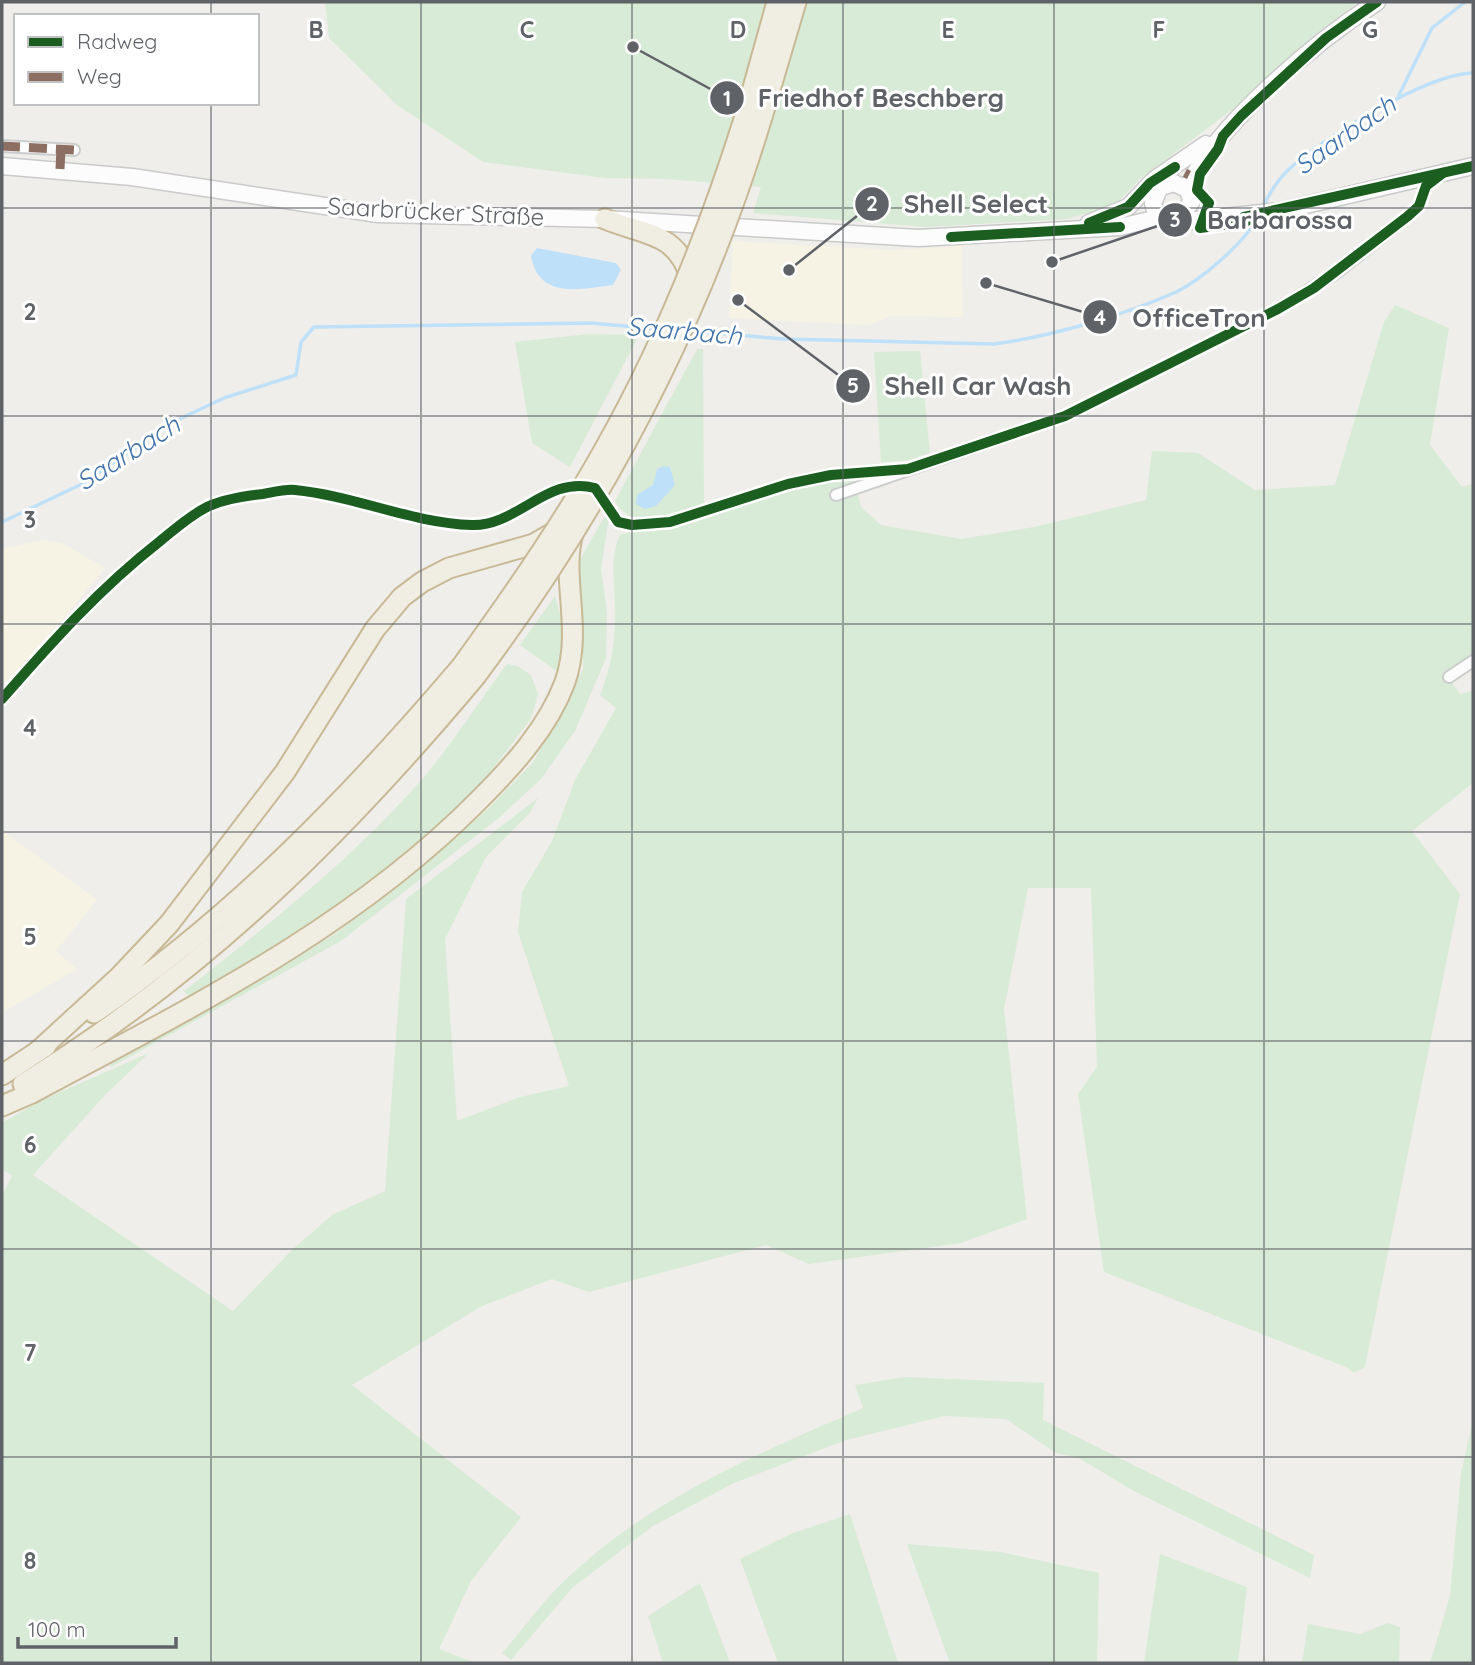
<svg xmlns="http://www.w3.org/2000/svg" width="1475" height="1665" viewBox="0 0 1475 1665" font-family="Quicksand,sans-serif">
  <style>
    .commercial { fill: #f7f3e4 }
    .green { fill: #d8ebd6 }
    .water { fill: #bfe0f9 }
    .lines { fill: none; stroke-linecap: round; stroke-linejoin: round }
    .stream { stroke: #bfe0f9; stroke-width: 3.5 }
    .street-casing { stroke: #cbcccc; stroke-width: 14 }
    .secondary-casing { stroke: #cacacb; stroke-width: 19 }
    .highway-casing { stroke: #c8b996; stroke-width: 23 }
    .street { stroke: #fdfcfc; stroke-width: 10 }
    .secondary { stroke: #fdfcfc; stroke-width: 16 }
    .highway { stroke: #f0ede3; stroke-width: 19 }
    .highway-bridge-casing { stroke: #c8b996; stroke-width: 23; stroke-linecap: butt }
    .highway-bridge { stroke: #f0ede3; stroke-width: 19 }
    .quiet { stroke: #8d6e63; stroke-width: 9; stroke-dasharray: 18 9; stroke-linecap: butt }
    .cycleway-casing { stroke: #fff; stroke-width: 15 }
    .cycleway { stroke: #1b5e20; stroke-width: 10 }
    .grid { fill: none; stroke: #5f6368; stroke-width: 2; stroke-opacity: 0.55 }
    .labels { text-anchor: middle; stroke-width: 6; stroke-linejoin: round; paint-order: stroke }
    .street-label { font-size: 24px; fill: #5f6368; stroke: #fff }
    .water-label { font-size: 26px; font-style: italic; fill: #4174aa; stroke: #fff }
    .grid-label { font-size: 23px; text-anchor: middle; font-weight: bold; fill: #5f6368; stroke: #fff; stroke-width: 6; stroke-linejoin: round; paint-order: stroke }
    .leader { fill: none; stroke: #5f6368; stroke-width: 2.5 }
    .callout-dot { fill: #5f6368; stroke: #fff; stroke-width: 2.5 }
    .mark-label { font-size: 21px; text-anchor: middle; font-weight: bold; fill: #fff }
    .callout-label { font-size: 26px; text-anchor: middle; font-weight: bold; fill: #5f6368; stroke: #fff; stroke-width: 6; stroke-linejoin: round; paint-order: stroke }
  </style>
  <rect width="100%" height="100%" fill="#efeeea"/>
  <g class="commercial">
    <polygon points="733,241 892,250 962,246 963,317 892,316 868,325 729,318"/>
    <polygon points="41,540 64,544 105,568 2,693 2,549"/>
    <polygon points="2,830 97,900 56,951 77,969 2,1013"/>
  </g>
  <g class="green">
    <polygon points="325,2 1358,2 1316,34 1233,109 1140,179 1115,205 1106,208 1066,219 926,227 753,213 761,187 668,179 605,178 483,162 397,105 329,38"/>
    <path d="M1395,305L1449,328L1430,445L1462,487L1473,484V654L1445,673L1460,694L1473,691V783L1412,831L1460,894L1365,1367L1354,1373L1346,1367L1104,1272L1078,1094L1097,1067L1091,888H1028L1004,1009L1027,1219L961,1243L809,1264L766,1245L589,1292L552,1279L482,1306L352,1385L521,1517L471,1581L439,1649L476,1663H2V1196L12,1176L2,1169V1123L40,1101L149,1053L105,1095L33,1175L233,1311L293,1249L332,1215L385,1191L406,899L538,798L530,813L486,857L445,939L457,1121L520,1097L569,1086L518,932L522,892L552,841L575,780L616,708L600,695C611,666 615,647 615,616C616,586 608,563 620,535L633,531L671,527L789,489L867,474L856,485L861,507L881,525L961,539L1034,527L1146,500L1152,451L1198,453L1255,490L1335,485L1384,322Z"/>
    <polygon points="589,334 639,335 570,467 532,443 515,342"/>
    <path d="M697,349H703L704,509C674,516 633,533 615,501Z"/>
    <polygon points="920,351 930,453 908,460 881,462 874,352"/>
    <polygon points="607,512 609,518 601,569 607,613 606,658 575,731 541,779 500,817 341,941 111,1067 109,1062 268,974 336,933 398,887 491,806 534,761 583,669 583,616 577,565"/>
    <polygon points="555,596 564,627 558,672 520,645"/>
    <path d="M507,664L517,666L531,675L538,694L531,719L470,798L375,880L280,945L190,998L184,991C266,927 348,862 417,785C450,748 477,704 507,664Z"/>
    <path d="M905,1377L1044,1383L1043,1420L1314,1555L1310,1578L1132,1490L1079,1458L1056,1453L1006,1419L945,1416L846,1440L734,1483L653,1526L572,1588L511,1660L502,1653C522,1631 540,1605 561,1584C646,1501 756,1454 863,1408L855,1385Z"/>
    <polygon points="1473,1420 1473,1663 1430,1663 1450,1596 1461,1473"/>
    <polygon points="850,1514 898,1663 778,1663 740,1559 793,1533"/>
    <polygon points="907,1544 1000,1552 1099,1573 1097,1663 950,1663"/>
    <polygon points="1160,1554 1247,1587 1238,1663 1144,1663"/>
    <polygon points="700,1583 730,1663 663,1663 648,1616"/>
    <polygon points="1388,1623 1400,1627 1399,1663 1302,1663 1308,1624 1360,1634"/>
  </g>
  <g class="water">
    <path d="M537,248L616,263L621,270L613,285C581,289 539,300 531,256Z"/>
    <polygon points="664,466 670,467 675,485 656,506 645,509 636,504 637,495 653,485 657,469"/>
  </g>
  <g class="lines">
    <g class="stream">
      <polyline points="1399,95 1432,28 1465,2"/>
      <path d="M1263,207C1269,194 1277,181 1287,171C1323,138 1426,74 1473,73"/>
      <path d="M688,331L784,339L994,344C1049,337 1125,315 1176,292C1201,280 1243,244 1256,220"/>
      <polyline points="2,522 82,484 173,422 224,398 296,375 301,342 314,327 590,323 659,329"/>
    </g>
    <defs>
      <g id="street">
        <polyline points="2,146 74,150"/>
        <polyline points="836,495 1065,416 1278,309 1339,271 1408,216 1419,206 1426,186 1438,177"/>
        <polyline points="1449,677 1473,661"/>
      </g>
      <g id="secondary">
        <polyline points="2,166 132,177 378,214 605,219 918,238 1120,227 1184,212 1192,201 1187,189 1174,183 1160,187 1153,203 1157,217"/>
        <path d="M1187,189C1214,126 1318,40 1377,2"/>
        <polyline points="1089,223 1128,207 1155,179 1206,144"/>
        <polyline points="1170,223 1280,211 1473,166"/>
      </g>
      <g id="highway">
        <polyline points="746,113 777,2"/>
        <polyline points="762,117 796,2"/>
        <path d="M605,219C646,236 676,231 691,279"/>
        <path d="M94,1013C234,917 352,795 461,667"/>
        <polyline points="37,1052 119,977 169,924 285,772 375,629 402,597 422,582 449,568 534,544 558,530"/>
        <polyline points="2,1075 46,1046"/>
        <path d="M23,1084C203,973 340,838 475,677"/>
        <path d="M2,1106L32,1093C190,1008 350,930 478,801C512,767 548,728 565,682C584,628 559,575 574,530"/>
      </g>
    </defs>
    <use href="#street" class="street-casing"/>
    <use href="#secondary" class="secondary-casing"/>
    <use href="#highway" class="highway-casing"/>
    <use href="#street" class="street"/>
    <use href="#secondary" class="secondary"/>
    <use href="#highway" class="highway"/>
    <defs>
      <g id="highway-bridge">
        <path d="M461,667C512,597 562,525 604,450C664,344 710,228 746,113"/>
        <path d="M475,677C602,508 701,320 762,117"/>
      </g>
    </defs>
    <use href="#highway-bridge" class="highway-bridge-casing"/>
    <use href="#highway-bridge" class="highway-bridge"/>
    <g class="quiet">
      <polyline points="2,146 74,150"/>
      <polyline points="60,169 61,149"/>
      <polyline points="1185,173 1189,175"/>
    </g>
    <defs>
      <g id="cycleway">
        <polyline points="1256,215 1245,222 1200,228 1209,203 1197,190 1200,174 1218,149 1223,136 1241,116 1326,38 1377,2"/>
        <polyline points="1244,217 1473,166"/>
        <polyline points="1089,223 1128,207 1150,183 1175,167"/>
        <polyline points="951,237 1120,227"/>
        <path d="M2,699C51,643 100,588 159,542C174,530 189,516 207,507C224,499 244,496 263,494C274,492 285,489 295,490C355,496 412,523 472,525C518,526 547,475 595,488L618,522L632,525L670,522L788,484L831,475L908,469L1065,416L1278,309L1314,288L1408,216L1419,206L1426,186L1443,173"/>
      </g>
    </defs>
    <use href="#cycleway" class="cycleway-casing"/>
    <use href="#cycleway" class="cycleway"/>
  </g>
  <path class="grid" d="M211,2V16M421,2V1663M632,2V1663M843,2V1663M1054,2V1663M1264,2V1663M211,103V1663M2,208H1473M2,416H1473M2,624H1473M2,832H1473M2,1041H1473M2,1249H1473M2,1457H1473"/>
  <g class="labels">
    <g class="street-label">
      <text transform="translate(436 212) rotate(3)" y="8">Saarbrücker Straße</text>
    </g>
    <g class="water-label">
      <text transform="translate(1345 135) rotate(-35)" y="9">Saarbach</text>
      <text transform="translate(684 331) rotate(5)" y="9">Saarbach</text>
      <text transform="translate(128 453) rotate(-32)" y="9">Saarbach</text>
    </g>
  </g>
  <g class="grid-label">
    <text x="316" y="38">B</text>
    <text x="527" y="38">C</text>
    <text x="738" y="38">D</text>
    <text x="948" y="38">E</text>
    <text x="1159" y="38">F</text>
    <text x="1370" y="38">G</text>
    <text x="30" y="320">2</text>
    <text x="30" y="528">3</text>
    <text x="30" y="736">4</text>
    <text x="30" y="945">5</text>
    <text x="30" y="1153">6</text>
    <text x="30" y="1361">7</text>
    <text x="30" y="1569">8</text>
  </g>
  <path class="leader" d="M633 47L727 98M789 270L872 204M1052 262L1175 220M986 283L1100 317M738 300L853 386"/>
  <g class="callout-dot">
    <circle cx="633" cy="47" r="7"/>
    <circle cx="789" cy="270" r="7"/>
    <circle cx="1052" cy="262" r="7"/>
    <circle cx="986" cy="283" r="7"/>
    <circle cx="738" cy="300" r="7"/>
    <circle cx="727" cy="98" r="18"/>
    <circle cx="872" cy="204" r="18"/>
    <circle cx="1175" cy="220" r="18"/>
    <circle cx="1100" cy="317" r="18"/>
    <circle cx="853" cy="386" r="18"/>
  </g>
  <g class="mark-label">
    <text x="727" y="106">1</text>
    <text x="872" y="211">2</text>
    <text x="1175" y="227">3</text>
    <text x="1100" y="325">4</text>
    <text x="853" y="393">5</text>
  </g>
  <g class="callout-label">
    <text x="881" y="107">Friedhof Beschberg</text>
    <text x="976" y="213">Shell Select</text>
    <text x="1280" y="229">Barbarossa</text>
    <text x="1199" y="327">OfficeTron</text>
    <text x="978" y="395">Shell Car Wash</text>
  </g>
  <rect width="1475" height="1665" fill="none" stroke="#5f6368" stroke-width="7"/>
  <rect x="14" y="14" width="245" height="91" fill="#ffffff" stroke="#bfc1c3" stroke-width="2"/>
  <rect x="28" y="37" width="35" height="10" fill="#1b5e20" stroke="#bfc1c3" stroke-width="2"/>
  <text x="77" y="49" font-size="21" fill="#5f6368">Radweg</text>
  <rect x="28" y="72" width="35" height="10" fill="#8d6e63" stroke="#bfc1c3" stroke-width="2"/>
  <text x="77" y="84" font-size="21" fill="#5f6368">Weg</text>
  <path d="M18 1637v10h158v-10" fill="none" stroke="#5f6368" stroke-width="3.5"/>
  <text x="28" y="1637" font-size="21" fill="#5f6368" stroke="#ffffff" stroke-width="5" paint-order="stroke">100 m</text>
</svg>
